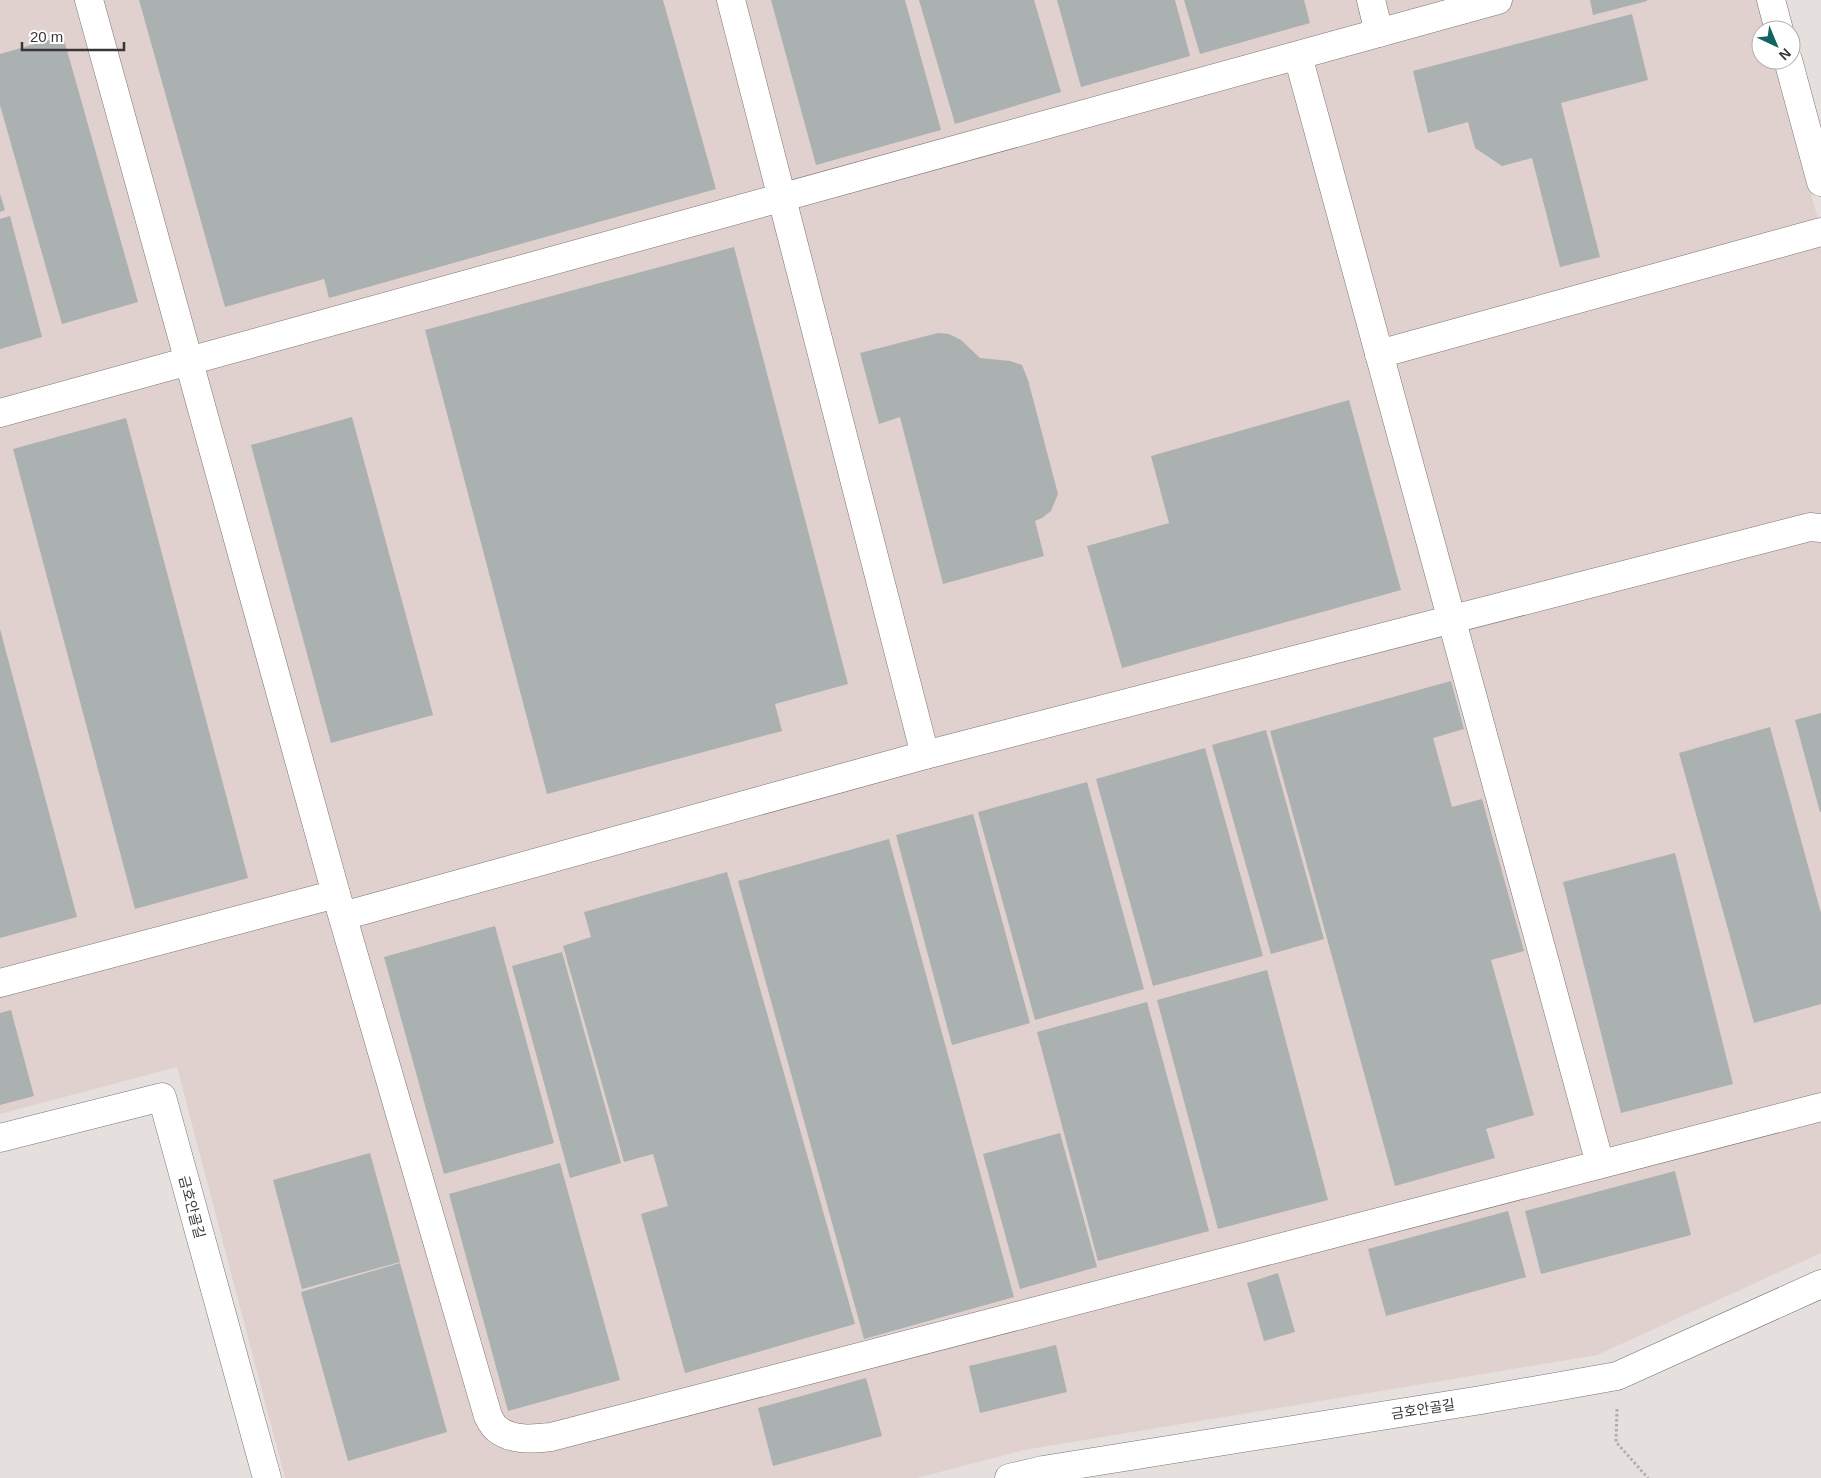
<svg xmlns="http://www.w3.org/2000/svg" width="1821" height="1478" viewBox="0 0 1821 1478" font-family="Helvetica,'Noto Sans KR',sans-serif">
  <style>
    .built { fill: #e0d0ce }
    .building { fill: #abb1b1 }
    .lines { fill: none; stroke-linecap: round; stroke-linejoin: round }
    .minor-casing { stroke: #7a7474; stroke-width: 29 }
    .path { stroke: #b1acab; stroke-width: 3; stroke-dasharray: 2.5 2.5; stroke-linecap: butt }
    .minor { stroke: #fff; stroke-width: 28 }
    .labels { text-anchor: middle; stroke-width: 4.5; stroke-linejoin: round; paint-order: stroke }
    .street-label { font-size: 14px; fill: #393636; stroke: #fff }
  </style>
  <rect width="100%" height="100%" fill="#e5dfde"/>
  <polygon class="built" points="0,0 1757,0 1766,30 1761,30 1761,60 1774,60 1821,230 1821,1253 1597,1355 1024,1450 917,1478 285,1478 177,1067 0,1114"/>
  <g class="building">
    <polygon points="139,0 663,0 716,189 329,298 324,279 225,307"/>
    <polygon points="771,0 905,0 941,130 816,165"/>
    <polygon points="919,0 1034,0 1061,92 955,124"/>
    <polygon points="1057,0 1175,0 1190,56 1081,87"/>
    <polygon points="1184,0 1304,0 1310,23 1200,54"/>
    <polygon points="1590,0 1647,0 1647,1 1593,15"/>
    <polygon points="1632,14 1648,80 1561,103 1600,257 1560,267 1532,158 1502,166 1475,148 1468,122 1428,133 1413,71"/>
    <polygon points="63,36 138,302 62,324 0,105 0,54"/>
    <polygon points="0,194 5,210 0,212"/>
    <polygon points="10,216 42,337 0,349 0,219"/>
    <polygon points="734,247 848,684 775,704 782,731 547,794 425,330"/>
    <polygon points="938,333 949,334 961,340 980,358 1010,361 1022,365 1028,380 1058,494 1051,511 1042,518 1035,521 1044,556 943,584 900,417 879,424 860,353"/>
    <polygon points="1349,400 1401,590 1122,668 1087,546 1169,523 1151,456"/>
    <polygon points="352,417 433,715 331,743 251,445"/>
    <polygon points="126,418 248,878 135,909 13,449"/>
    <polygon points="0,629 77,917 0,938"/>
    <polygon points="1451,681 1464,729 1433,738 1452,807 1482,799 1524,951 1491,960 1534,1115 1486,1129 1495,1158 1395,1186 1270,731"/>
    <polygon points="1821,713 1821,812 1820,812 1795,720"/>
    <polygon points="1770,727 1821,913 1821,1004 1754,1023 1679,753"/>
    <polygon points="1266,730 1324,939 1271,954 1212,745"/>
    <polygon points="1205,748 1263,956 1153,986 1096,779"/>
    <polygon points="1087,782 1144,989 1035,1020 978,812"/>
    <polygon points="973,814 1030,1023 952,1045 896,835"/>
    <polygon points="889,839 1014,1297 864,1339 738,881"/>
    <polygon points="1675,853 1733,1084 1621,1113 1563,882"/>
    <polygon points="727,872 855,1324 685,1373 641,1214 668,1206 653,1154 624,1162 563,946 591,937 584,912"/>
    <polygon points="495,926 554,1143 444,1174 384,957"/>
    <polygon points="562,952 621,1163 570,1178 512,966"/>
    <polygon points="1267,970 1328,1200 1218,1229 1157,1000"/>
    <polygon points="1147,1002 1209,1231 1098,1261 1037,1032"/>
    <polygon points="11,1010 34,1096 0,1105 0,1013"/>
    <polygon points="1060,1133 1097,1267 1020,1289 983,1154"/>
    <polygon points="370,1153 400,1262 302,1289 273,1180"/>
    <polygon points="560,1163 620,1380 508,1411 449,1194"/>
    <polygon points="1675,1171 1691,1235 1541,1274 1525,1211"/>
    <polygon points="1508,1211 1526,1277 1386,1316 1368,1249"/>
    <polygon points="400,1263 447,1432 348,1461 301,1292"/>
    <polygon points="1278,1273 1295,1332 1264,1341 1247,1283"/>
    <polygon points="1056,1345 1067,1392 980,1413 969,1366"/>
    <polygon points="866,1378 882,1436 773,1466 758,1408"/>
  </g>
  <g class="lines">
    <defs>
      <g id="minor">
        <path d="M89,0L336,894L488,1416C490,1420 493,1426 497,1429C512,1441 533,1439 551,1437L1821,1107"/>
        <polyline points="731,0 925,755"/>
        <polyline points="1371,0 1379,33"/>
        <polyline points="1771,0 1779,30"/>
        <polyline points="1298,56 1600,1164"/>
        <polyline points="1788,60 1821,182"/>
        <polyline points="1379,354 1821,232"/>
        <polyline points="0,413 1498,0"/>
        <polyline points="343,916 925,755 1810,527 1821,528"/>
        <polyline points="0,983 336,894"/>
        <polyline points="0,1138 162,1097 267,1478"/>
        <polyline points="1009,1478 1043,1470 1481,1400 1617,1376 1821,1284"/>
      </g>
    </defs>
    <use href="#minor" class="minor-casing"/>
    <polyline class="path" points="1617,1409 1616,1442 1648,1478"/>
    <use href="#minor" class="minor"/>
  </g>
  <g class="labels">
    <g class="street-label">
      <text transform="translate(192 1207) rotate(75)" y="5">금호안골길</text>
      <text transform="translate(1423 1409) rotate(-9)" y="5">금호안골길</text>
    </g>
  </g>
  <g transform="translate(1776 45) rotate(136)"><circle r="24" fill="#ffffff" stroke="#b0afaf"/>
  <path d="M0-4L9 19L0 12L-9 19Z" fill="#136360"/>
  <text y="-8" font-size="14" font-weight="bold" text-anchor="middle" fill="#393636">N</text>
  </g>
  <path d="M22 42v8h102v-8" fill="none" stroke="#393636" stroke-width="2.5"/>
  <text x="30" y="42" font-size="15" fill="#393636" stroke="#ffffff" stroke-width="4" paint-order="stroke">20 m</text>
</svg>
